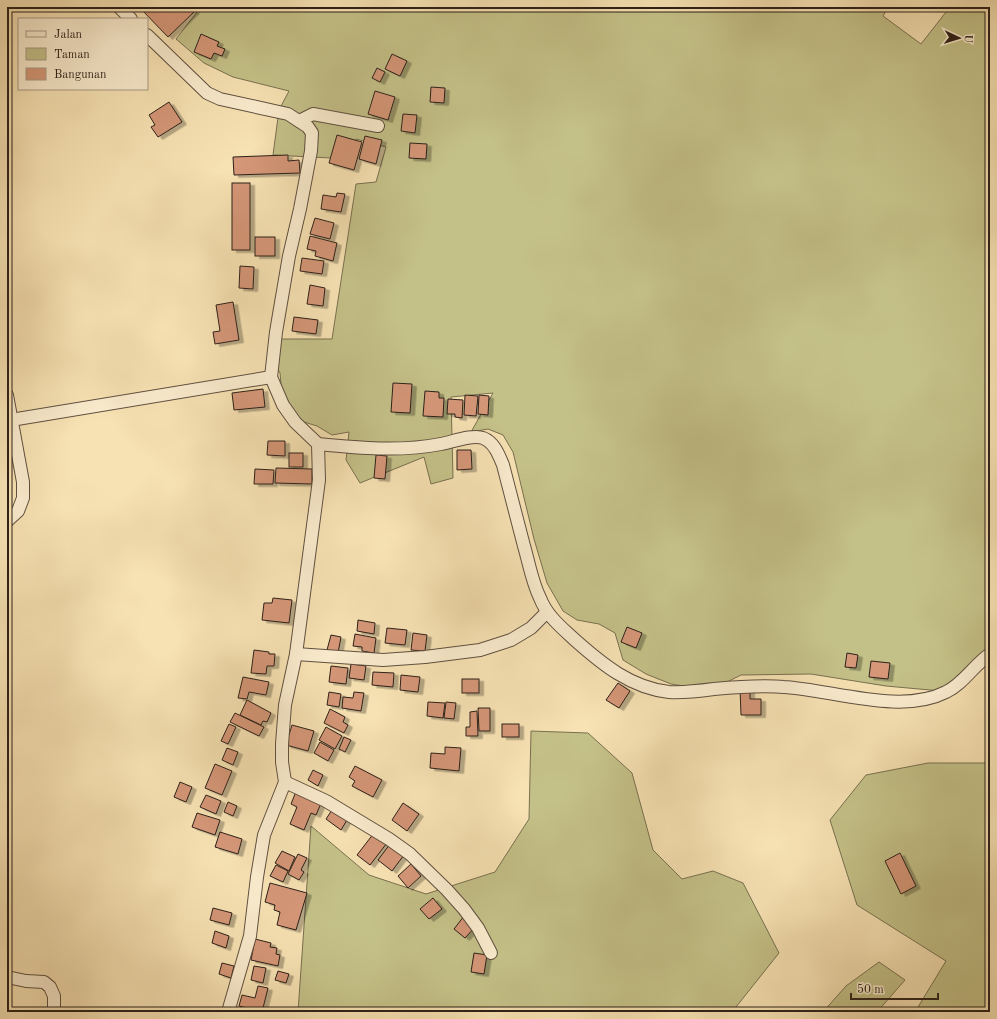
<svg xmlns="http://www.w3.org/2000/svg" width="997" height="1019" viewBox="0 0 997 1019" font-family="'Old Standard TT',serif">
  <style>
    .green { fill: #c4c188; stroke: #787050 }
    .building { fill: #d59778; stroke: #2c2019; filter: url(#shadow) }
    .lines { fill: none; stroke-linecap: round; stroke-linejoin: round }
    .minor-casing { stroke: #5f5040; stroke-width: 14 }
    .minor { stroke: #faecce; stroke-width: 12 }
  </style>
  <defs>
    <filter id="shadow"><feDropShadow dx="4.5" dy="2.5" stdDeviation="0" flood-color="#0004"/></filter>
  </defs>
  <rect width="100%" height="100%" fill="#f7e2b3"/>
  <filter id="stains"><feTurbulence type="fractalNoise" baseFrequency=".005" numOctaves="4"/><feColorMatrix values="0 0 0 0 .2 0 0 0 0 .09 0 0 0 0 .02 0 0 0 .5 -.17"/></filter>
  <radialGradient id="worn" r=".72"><stop offset=".6" stop-color="#630" stop-opacity="0"/><stop offset="1" stop-color="#630" stop-opacity=".3"/></radialGradient>
  <g class="green">
    <polygon points="201,7 888,7 883,16 921,44 950,7 990,7 990,655 941,691 886,686 811,674 741,675 725,683 702,689 671,684 646,674 623,660 615,633 599,624 577,620 563,611 547,583 534,539 513,452 503,435 488,429 471,432 493,393 451,397 453,478 431,484 424,457 360,483 346,460 349,432 332,435 317,426 304,422 294,414 282,396 280,373 274,362 276,339 332,339 356,184 376,182 386,147 356,139 350,159 273,155 279,110 289,91 233,77 204,63 176,39"/>
    <polygon points="531,731 588,733 632,773 653,850 682,879 713,871 743,883 779,953 732,1012 298,1012 311,826 369,875 426,894 495,872 529,819"/>
    <polygon points="928,763 990,763 990,1012 915,1012 946,961 857,905 830,820 866,775"/>
    <polygon points="879,962 905,980 877,1012 823,1012 846,986"/>
  </g>
  <g class="building">
    <polygon points="142,7 190,7 195,11 168,37 140,8"/>
    <polygon points="201,34 219,42 217,46 225,49 222,56 214,53 211,59 194,52"/>
    <polygon points="392,54 407,61 400,76 385,69"/>
    <polygon points="377,68 385,72 380,82 372,78"/>
    <polygon points="431,87 445,88 444,103 430,102"/>
    <polygon points="375,91 395,97 388,120 368,114"/>
    <polygon points="169,102 182,122 158,137 151,127 155,125 149,115"/>
    <polygon points="403,114 417,115 415,133 401,131"/>
    <polygon points="337,135 362,142 354,170 329,163"/>
    <polygon points="365,136 382,140 376,164 359,159"/>
    <polygon points="410,143 427,144 426,159 409,158"/>
    <polygon points="288,155 288,161 299,160 300,173 234,175 233,157"/>
    <rect x="232" y="183" width="18" height="67"/>
    <polygon points="337,193 345,194 341,212 321,209 323,195 336,197"/>
    <polygon points="315,218 334,223 330,239 310,234"/>
    <polygon points="310,236 337,243 333,261 315,256 316,251 307,249"/>
    <rect x="255" y="237" width="20" height="19"/>
    <polygon points="302,258 324,261 322,274 300,271"/>
    <polygon points="240,266 254,267 253,289 239,288"/>
    <polygon points="310,285 325,288 323,306 307,304"/>
    <polygon points="233,302 239,340 215,344 213,332 220,331 216,305"/>
    <polygon points="294,317 318,320 316,334 292,331"/>
    <polygon points="393,383 412,384 410,413 391,412"/>
    <polygon points="263,389 265,407 234,410 232,393"/>
    <polygon points="425,391 439,392 439,398 444,398 443,417 423,416"/>
    <polygon points="465,395 478,396 476,416 464,415"/>
    <polygon points="479,395 489,396 488,415 478,414"/>
    <polygon points="448,399 463,400 462,418 455,417 455,414 447,414"/>
    <polygon points="268,441 285,441 285,456 267,455"/>
    <polygon points="457,450 471,450 472,469 457,470"/>
    <rect x="289" y="453" width="14" height="14"/>
    <polygon points="376,455 387,456 385,479 374,478"/>
    <polygon points="276,468 312,469 312,484 275,483"/>
    <polygon points="255,469 274,470 273,484 254,484"/>
    <polygon points="273,598 292,600 289,623 262,620 264,603 272,603"/>
    <polygon points="358,620 375,623 374,634 357,631"/>
    <polygon points="627,627 642,633 636,648 621,642"/>
    <polygon points="387,628 407,630 405,645 385,643"/>
    <polygon points="413,633 427,635 425,651 411,650"/>
    <polygon points="355,634 376,638 374,653 362,651 362,647 353,646"/>
    <polygon points="331,635 341,637 338,653 327,650"/>
    <polygon points="254,650 269,652 269,654 275,654 274,666 267,666 266,674 251,673"/>
    <polygon points="847,653 858,655 856,668 845,667"/>
    <polygon points="871,661 890,663 888,679 869,677"/>
    <polygon points="351,664 366,666 364,680 349,678"/>
    <polygon points="331,666 348,668 346,684 329,682"/>
    <polygon points="373,672 394,673 393,687 372,685"/>
    <polygon points="401,675 420,677 418,692 400,690"/>
    <polygon points="243,677 269,682 266,695 249,692 247,699 238,698"/>
    <rect x="462" y="679" width="17" height="14"/>
    <polygon points="618,683 630,691 619,708 606,700"/>
    <polygon points="740,689 750,689 750,699 761,699 761,715 741,715"/>
    <polygon points="329,692 341,694 339,707 327,705"/>
    <polygon points="354,692 364,693 361,711 342,708 343,697 353,698"/>
    <polygon points="247,700 271,713 267,722 263,721 261,725 240,715"/>
    <polygon points="428,702 445,703 443,718 427,716"/>
    <polygon points="446,702 456,703 454,719 444,718"/>
    <polygon points="478,708 490,708 490,731 479,731"/>
    <polygon points="330,709 345,717 343,722 348,725 344,733 324,723"/>
    <polygon points="477,711 478,736 466,736 466,727 470,727 470,712"/>
    <polygon points="235,713 264,727 259,736 230,722"/>
    <polygon points="229,724 236,727 228,744 221,741"/>
    <rect x="502" y="724" width="17" height="13"/>
    <polygon points="292,725 314,731 308,751 286,745"/>
    <polygon points="326,727 342,736 335,749 319,740"/>
    <polygon points="344,737 351,740 345,752 339,749"/>
    <polygon points="320,742 334,750 328,761 314,753"/>
    <polygon points="445,747 461,748 459,771 430,768 431,753 445,754"/>
    <polygon points="227,748 238,752 233,765 222,760"/>
    <polygon points="215,764 232,771 222,795 205,788"/>
    <polygon points="355,766 382,780 373,797 352,786 355,781 349,777"/>
    <polygon points="313,770 323,775 318,786 308,780"/>
    <polygon points="180,782 192,787 186,802 174,797"/>
    <polygon points="297,789 322,801 316,815 311,813 304,830 290,824 297,807 291,804"/>
    <polygon points="206,795 221,801 216,814 200,807"/>
    <polygon points="228,802 237,806 233,816 224,812"/>
    <polygon points="403,803 419,814 407,831 392,820"/>
    <polygon points="332,810 347,820 341,830 326,819"/>
    <polygon points="197,813 220,820 215,835 192,827"/>
    <polygon points="220,832 242,839 238,854 215,847"/>
    <polygon points="374,833 387,843 370,865 357,855"/>
    <polygon points="390,844 404,855 392,871 378,860"/>
    <polygon points="282,851 295,857 289,871 275,863"/>
    <polygon points="900,853 916,886 901,894 885,861"/>
    <polygon points="298,854 307,858 301,870 304,872 299,880 288,874"/>
    <polygon points="411,864 421,876 408,888 398,876"/>
    <polygon points="276,865 288,871 283,882 270,876"/>
    <polygon points="270,883 307,893 296,930 277,925 280,912 274,910 275,905 265,902"/>
    <polygon points="433,898 442,909 429,919 420,909"/>
    <polygon points="213,908 232,913 229,925 210,920"/>
    <polygon points="464,916 476,926 465,938 454,929"/>
    <polygon points="215,931 229,936 226,948 212,943"/>
    <polygon points="255,939 271,943 270,947 277,948 276,954 280,955 278,966 251,960"/>
    <polygon points="474,953 487,955 484,974 471,972"/>
    <polygon points="222,963 234,966 231,978 219,974"/>
    <polygon points="254,966 266,968 263,983 251,980"/>
    <polygon points="278,971 289,974 286,983 275,980"/>
    <polygon points="258,986 268,988 262,1012 239,1006 242,995 255,998"/>
    <polygon points="237,1007 250,1011 250,1012 235,1012"/>
  </g>
  <g class="lines">
    <defs>
      <g id="minor">
        <polyline points="119,7 131,19"/>
        <polyline points="147,35 207,93 220,99 288,114 308,127 312,133 311,151 300,209 289,256 276,332 271,377 283,405 295,422 318,444 319,480 296,654 285,705 282,744 282,762 285,782 264,835 257,877 250,936 228,1012"/>
        <polyline points="299,121 313,114 378,126"/>
        <polyline points="7,395 23,482 23,498 18,511 7,521"/>
        <polyline points="11,420 271,377"/>
        <path d="M318,444C359,448 400,452 441,444C452,442 473,434 483,438C494,442 499,455 503,465C510,492 517,519 524,546C529,563 532,582 540,598C547,616 561,627 575,640C602,664 631,688 669,692C684,693 699,691 714,689C737,687 761,685 784,687C833,690 901,715 946,692C963,684 974,665 990,654"/>
        <polyline points="296,654 383,660 425,657 480,650 511,640 531,628 547,612"/>
        <polyline points="285,782 326,801 389,839 410,854 447,890 464,909 478,928 491,953"/>
        <polyline points="7,977 26,981 44,982 50,987 54,996 54,1012"/>
      </g>
    </defs>
    <use href="#minor" class="minor-casing"/>
    <use href="#minor" class="minor"/>
  </g>
  <rect width="997" height="1019" fill="none" stroke="#f7e2b3" stroke-width="24"/>
  <rect x="8" y="8" width="981" height="1003" fill="none" stroke="#2c2019" stroke-width="2"/>
  <rect x="12" y="12" width="973" height="995" fill="none" stroke="#2c2019"/>
  <rect x="18" y="18" width="130" height="72" fill="#faecce" stroke="#a89a86"/>
  <rect x="26" y="31" width="20" height="6" fill="#faecce" stroke="#a89a86"/>
  <text x="54" y="38" font-size="12" fill="#2c2019">Jalan</text>
  <rect x="26" y="48" width="20" height="12" fill="#c4c188" stroke="#a89a86"/>
  <text x="54" y="58" font-size="12" fill="#2c2019">Taman</text>
  <rect x="26" y="68" width="20" height="12" fill="#d59778" stroke="#a89a86"/>
  <text x="54" y="78" font-size="12" fill="#2c2019">Bangunan</text>
  <g transform="translate(959 38) rotate(94)" stroke="#faecce" stroke-width="3" paint-order="stroke">
  <path d="M0-3L7 15L0 10L-7 15Z" fill="#2c2019"/>
  <text y="-6" font-size="11" font-weight="bold" text-anchor="middle" fill="#2c2019">U</text>
  </g>
  <path d="M851 993v6h87v-6" fill="none" stroke="#2c2019" stroke-width="2"/>
  <text x="857" y="993" font-size="12" fill="#2c2019" stroke="#faecce" stroke-width="3" paint-order="stroke">50 m</text>
  <rect width="100%" height="100%" filter="url(#stains)"/>
  <rect width="100%" height="100%" fill="url(#worn)"/>
</svg>
